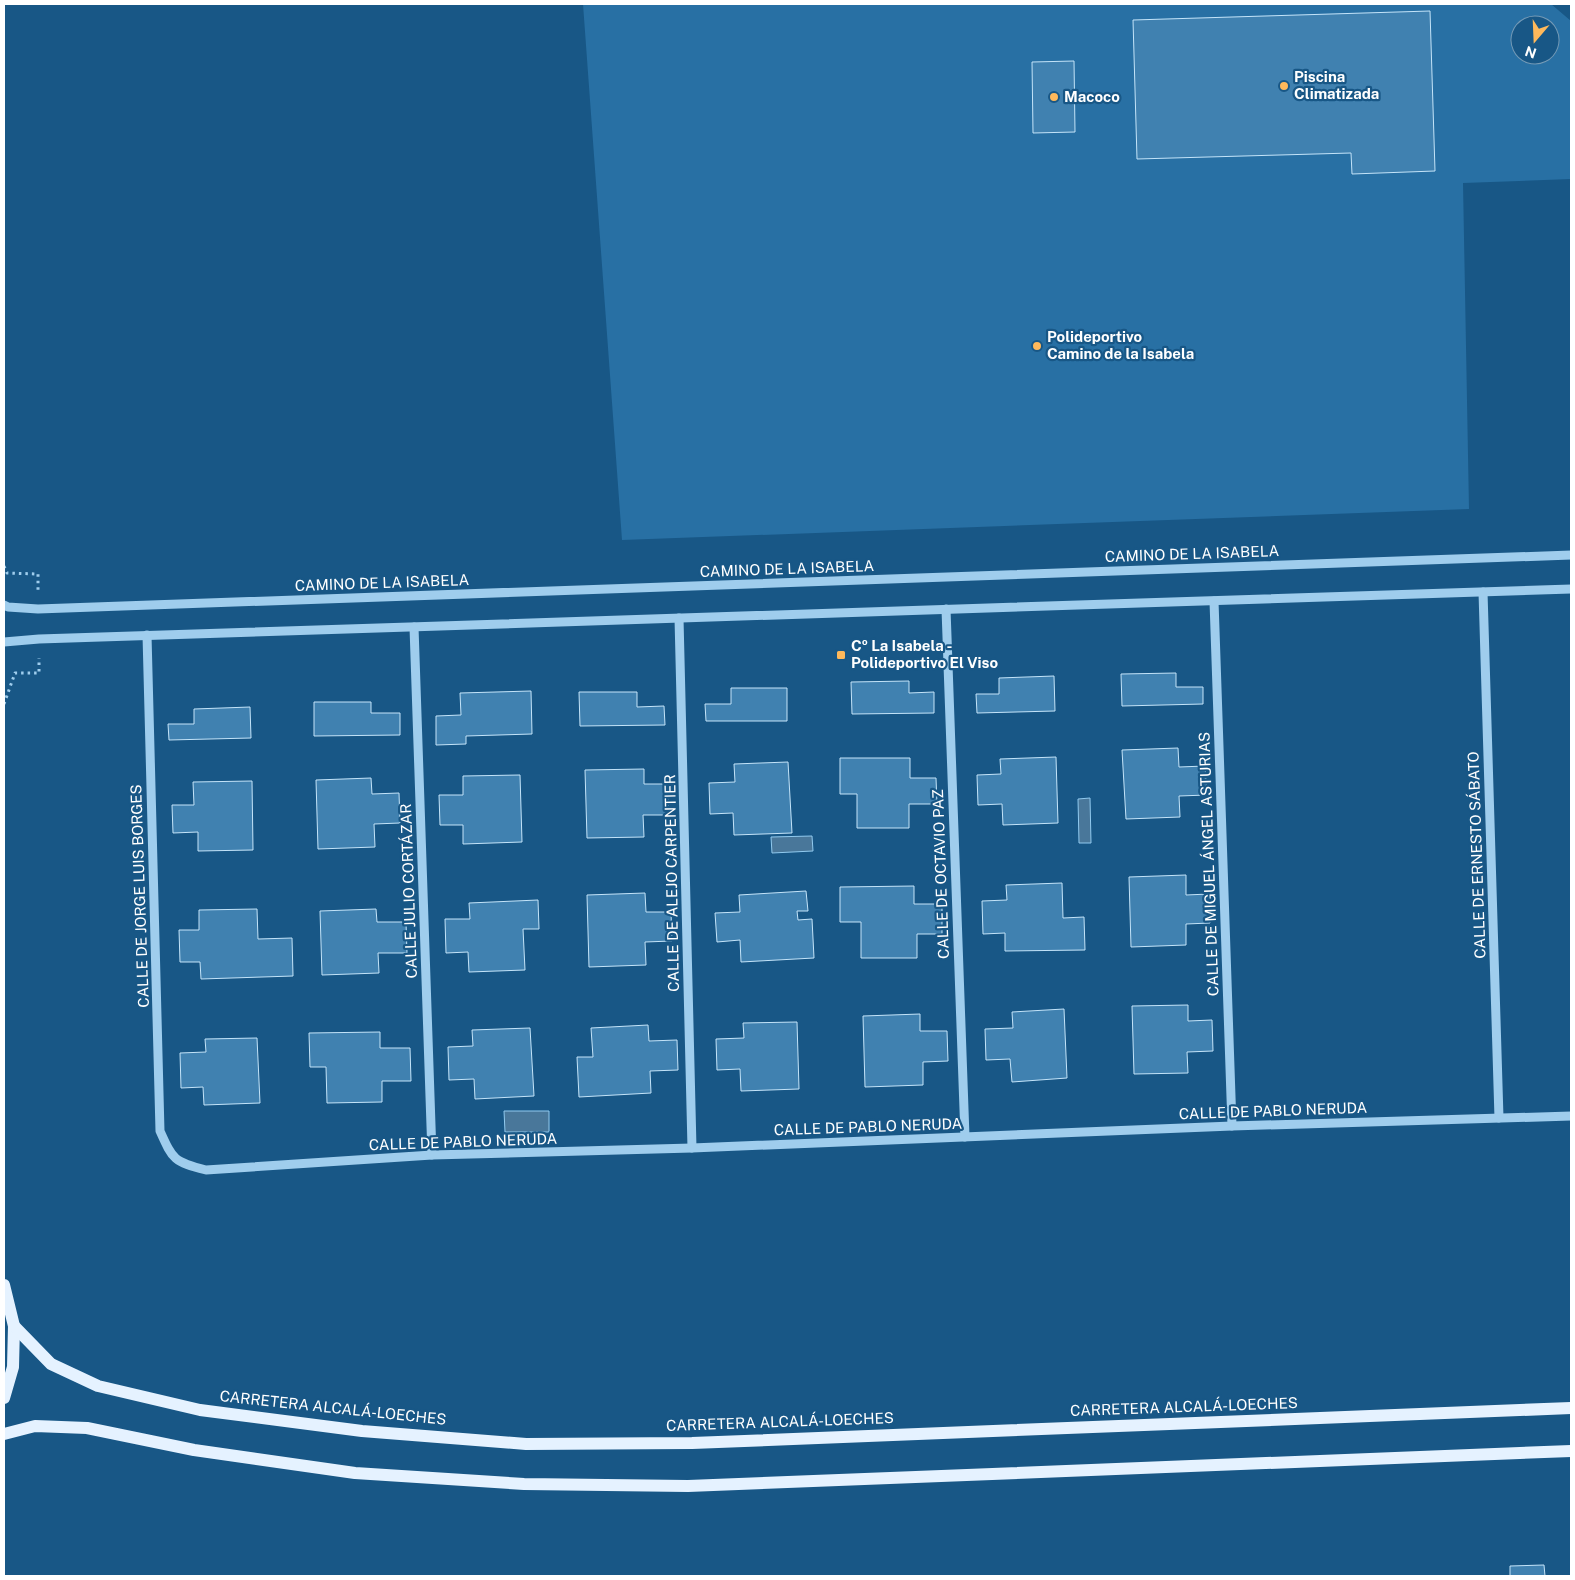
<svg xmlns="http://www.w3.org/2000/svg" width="1575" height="1580" viewBox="0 0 1575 1580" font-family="'Public Sans',sans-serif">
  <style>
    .green { fill: #2870a4; fill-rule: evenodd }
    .water { fill: #49779a; stroke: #91caef }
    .building { fill: #4081b0; stroke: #c4e4f9 }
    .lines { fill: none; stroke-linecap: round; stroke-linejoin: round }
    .path { stroke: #9fcded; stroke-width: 3; stroke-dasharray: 2.5 4; stroke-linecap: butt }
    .minor { stroke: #9fcded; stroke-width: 9 }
    .major { stroke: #e5f2ff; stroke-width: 12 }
    .poi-dot { fill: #ffb95b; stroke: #185786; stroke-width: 2 }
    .labels { text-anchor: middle; stroke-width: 4.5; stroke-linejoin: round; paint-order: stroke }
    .poi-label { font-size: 15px; font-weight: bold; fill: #fff; stroke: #185786; text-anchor: start }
    .street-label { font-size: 15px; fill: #fff; stroke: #185786 }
  </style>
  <rect width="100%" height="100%" fill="#185786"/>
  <path class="green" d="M583,4H1551L1571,21V179L1463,183L1469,509L622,540ZM1520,25H1550V55H1520Z"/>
  <g class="water">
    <polygon points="1090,798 1091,843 1079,843 1078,799"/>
    <polygon points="812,836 813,851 772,853 771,837"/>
    <polygon points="504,1111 549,1111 549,1132 505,1132"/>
  </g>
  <g class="building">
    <polygon points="1430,11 1435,171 1352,174 1351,153 1137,159 1133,20"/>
    <polygon points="1074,61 1075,132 1033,133 1032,62"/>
    <polygon points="1176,673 1176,687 1203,687 1203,704 1122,706 1121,674"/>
    <polygon points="1054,676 1055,711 977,713 976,694 999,694 999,678"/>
    <polygon points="909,681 909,693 934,692 934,713 852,714 851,682"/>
    <polygon points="731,688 787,688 787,721 706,721 705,704 731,704"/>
    <polygon points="531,691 532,734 466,736 466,744 436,745 436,716 461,715 460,693"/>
    <polygon points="579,692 637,692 637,707 664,706 665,725 580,726"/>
    <polygon points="314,702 371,702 371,713 400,713 400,735 314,736"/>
    <polygon points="250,707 251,738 169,740 168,724 194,724 194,709"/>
    <polygon points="1178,748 1179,767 1205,766 1207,795 1179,796 1180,817 1126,819 1122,750"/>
    <polygon points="1056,757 1058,823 1003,825 1002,804 978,805 977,775 1001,774 1000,759"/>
    <polygon points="840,758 910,758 910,778 936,778 937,804 909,804 909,828 857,828 857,794 840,794"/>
    <polygon points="788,762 792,833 734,835 733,813 710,814 709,783 735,782 734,764"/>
    <polygon points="644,769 644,784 668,784 668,815 643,815 644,837 587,838 585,770"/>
    <polygon points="520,775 522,842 463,844 463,825 440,825 439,795 463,795 463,776"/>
    <polygon points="371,778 372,794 399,793 400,823 374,824 375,847 318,849 316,780"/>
    <polygon points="252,781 253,850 198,851 198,832 173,833 172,805 194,805 193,782"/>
    <polygon points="1186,875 1186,895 1209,894 1210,923 1186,924 1186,945 1131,947 1129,877"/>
    <polygon points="1062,883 1063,918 1084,917 1085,950 1005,951 1005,933 983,934 982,901 1007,900 1006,885"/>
    <polygon points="914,886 914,904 942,904 942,934 917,934 917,958 861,958 861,922 840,922 840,887"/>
    <polygon points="806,891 808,911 797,911 798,920 812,919 814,958 741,962 740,940 717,942 715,913 740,912 739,895"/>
    <polygon points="645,893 646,912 671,912 672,941 645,942 646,965 589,967 587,895"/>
    <polygon points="538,900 539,929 523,929 525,970 469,972 468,952 446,953 445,919 470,919 469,903"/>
    <polygon points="257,909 258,939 292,938 293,976 201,979 200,962 180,962 179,930 199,930 199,910"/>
    <polygon points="376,909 377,922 406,922 407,953 378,953 379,973 322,975 320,911"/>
    <polygon points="1188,1005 1188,1021 1212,1020 1213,1051 1187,1052 1188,1073 1134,1074 1132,1006"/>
    <polygon points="1064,1009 1067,1078 1012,1082 1010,1059 986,1060 985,1029 1013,1028 1012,1012"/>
    <polygon points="920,1014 920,1031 947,1031 948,1061 923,1062 923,1085 865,1087 863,1016"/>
    <polygon points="797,1022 799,1089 741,1091 740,1069 717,1070 716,1039 744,1038 743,1023"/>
    <polygon points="648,1025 649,1041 677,1040 678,1070 650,1071 651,1093 579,1097 577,1057 593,1057 591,1028"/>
    <polygon points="530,1028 534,1096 475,1099 474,1079 449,1080 448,1047 473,1046 472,1030"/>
    <polygon points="380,1032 380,1048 410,1048 411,1081 382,1081 382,1102 327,1103 326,1067 310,1067 309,1033"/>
    <polygon points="257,1038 260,1103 204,1105 203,1087 181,1088 180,1053 206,1052 205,1039"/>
    <polygon points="1544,1565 1545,1576 1510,1576 1510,1566"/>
  </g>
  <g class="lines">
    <g class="path">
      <polyline points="4,566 7,573 38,574 38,590"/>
      <polyline points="4,704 15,673 39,673 39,658"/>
    </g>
    <g class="minor">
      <polyline points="1483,592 1499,1118"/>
      <polyline points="1214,601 1232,1126"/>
      <polyline points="4,605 8,607 38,609 1571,555"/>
      <polyline points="946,609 965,1137"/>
      <polyline points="679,618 692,1148"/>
      <polyline points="414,627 432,1155"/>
      <path d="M147,635L160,1131C173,1160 174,1162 206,1170L432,1155L692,1148L1232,1126L1571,1116"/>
      <polyline points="4,642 39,639 1571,589"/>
    </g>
    <g class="major">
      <polyline points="4,1285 14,1326 13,1367 4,1398"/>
      <polyline points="14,1326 51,1364 98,1386 200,1410 362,1431 526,1444 692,1443 1571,1408"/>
      <polyline points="4,1434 35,1426 87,1428 194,1450 355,1473 524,1484 688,1486 1571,1451"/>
    </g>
  </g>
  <g class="poi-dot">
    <circle cx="1284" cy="86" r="5"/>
    <circle cx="1054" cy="97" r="5"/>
    <circle cx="1037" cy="346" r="5"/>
    <rect x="836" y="650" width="10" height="10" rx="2.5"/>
  </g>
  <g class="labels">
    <g class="poi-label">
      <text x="1294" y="82">Piscina<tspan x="1294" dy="17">Climatizada</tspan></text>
      <text x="1064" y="102">Macoco</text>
      <text x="1047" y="342">Polideportivo<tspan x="1047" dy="17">Camino de la Isabela</tspan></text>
      <text x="851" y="651">Cº La Isabela -<tspan x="851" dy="17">Polideportivo El Viso</tspan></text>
    </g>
    <g class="street-label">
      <text transform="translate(1192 554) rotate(-2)" y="5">CAMINO DE LA ISABELA</text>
      <text transform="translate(787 569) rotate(-2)" y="5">CAMINO DE LA ISABELA</text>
      <text transform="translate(382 583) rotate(-2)" y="5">CAMINO DE LA ISABELA</text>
      <text transform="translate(1477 855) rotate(-92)" y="5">CALLE DE ERNESTO SÁBATO</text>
      <text transform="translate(1209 864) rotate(-92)" y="5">CALLE DE MIGUEL ÁNGEL ASTURIAS</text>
      <text transform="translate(941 874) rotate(-92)" y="5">CALLE DE OCTAVIO PAZ</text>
      <text transform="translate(672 883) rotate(-91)" y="5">CALLE DE ALEJO CARPENTIER</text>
      <text transform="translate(409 891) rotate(-92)" y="5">CALLE JULIO CORTÁZAR</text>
      <text transform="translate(140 896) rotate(-92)" y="5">CALLE DE JORGE LUIS BORGES</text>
      <text transform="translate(1273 1111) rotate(-2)" y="5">CALLE DE PABLO NERUDA</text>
      <text transform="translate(868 1127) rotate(-2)" y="5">CALLE DE PABLO NERUDA</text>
      <text transform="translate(463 1142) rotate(-2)" y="5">CALLE DE PABLO NERUDA</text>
      <text transform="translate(1184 1407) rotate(-2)" y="5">CARRETERA ALCALÁ-LOECHES</text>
      <text transform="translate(333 1408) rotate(6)" y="5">CARRETERA ALCALÁ-LOECHES</text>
      <text transform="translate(780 1422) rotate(-2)" y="5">CARRETERA ALCALÁ-LOECHES</text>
    </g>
  </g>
  <rect width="1575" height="1580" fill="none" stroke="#ffffff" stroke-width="10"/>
  <g transform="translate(1535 40) rotate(199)"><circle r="24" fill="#185786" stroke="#749ab6"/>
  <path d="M0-4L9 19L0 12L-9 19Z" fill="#ffb95b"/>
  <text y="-8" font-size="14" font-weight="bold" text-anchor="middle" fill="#ffffff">N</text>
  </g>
</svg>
